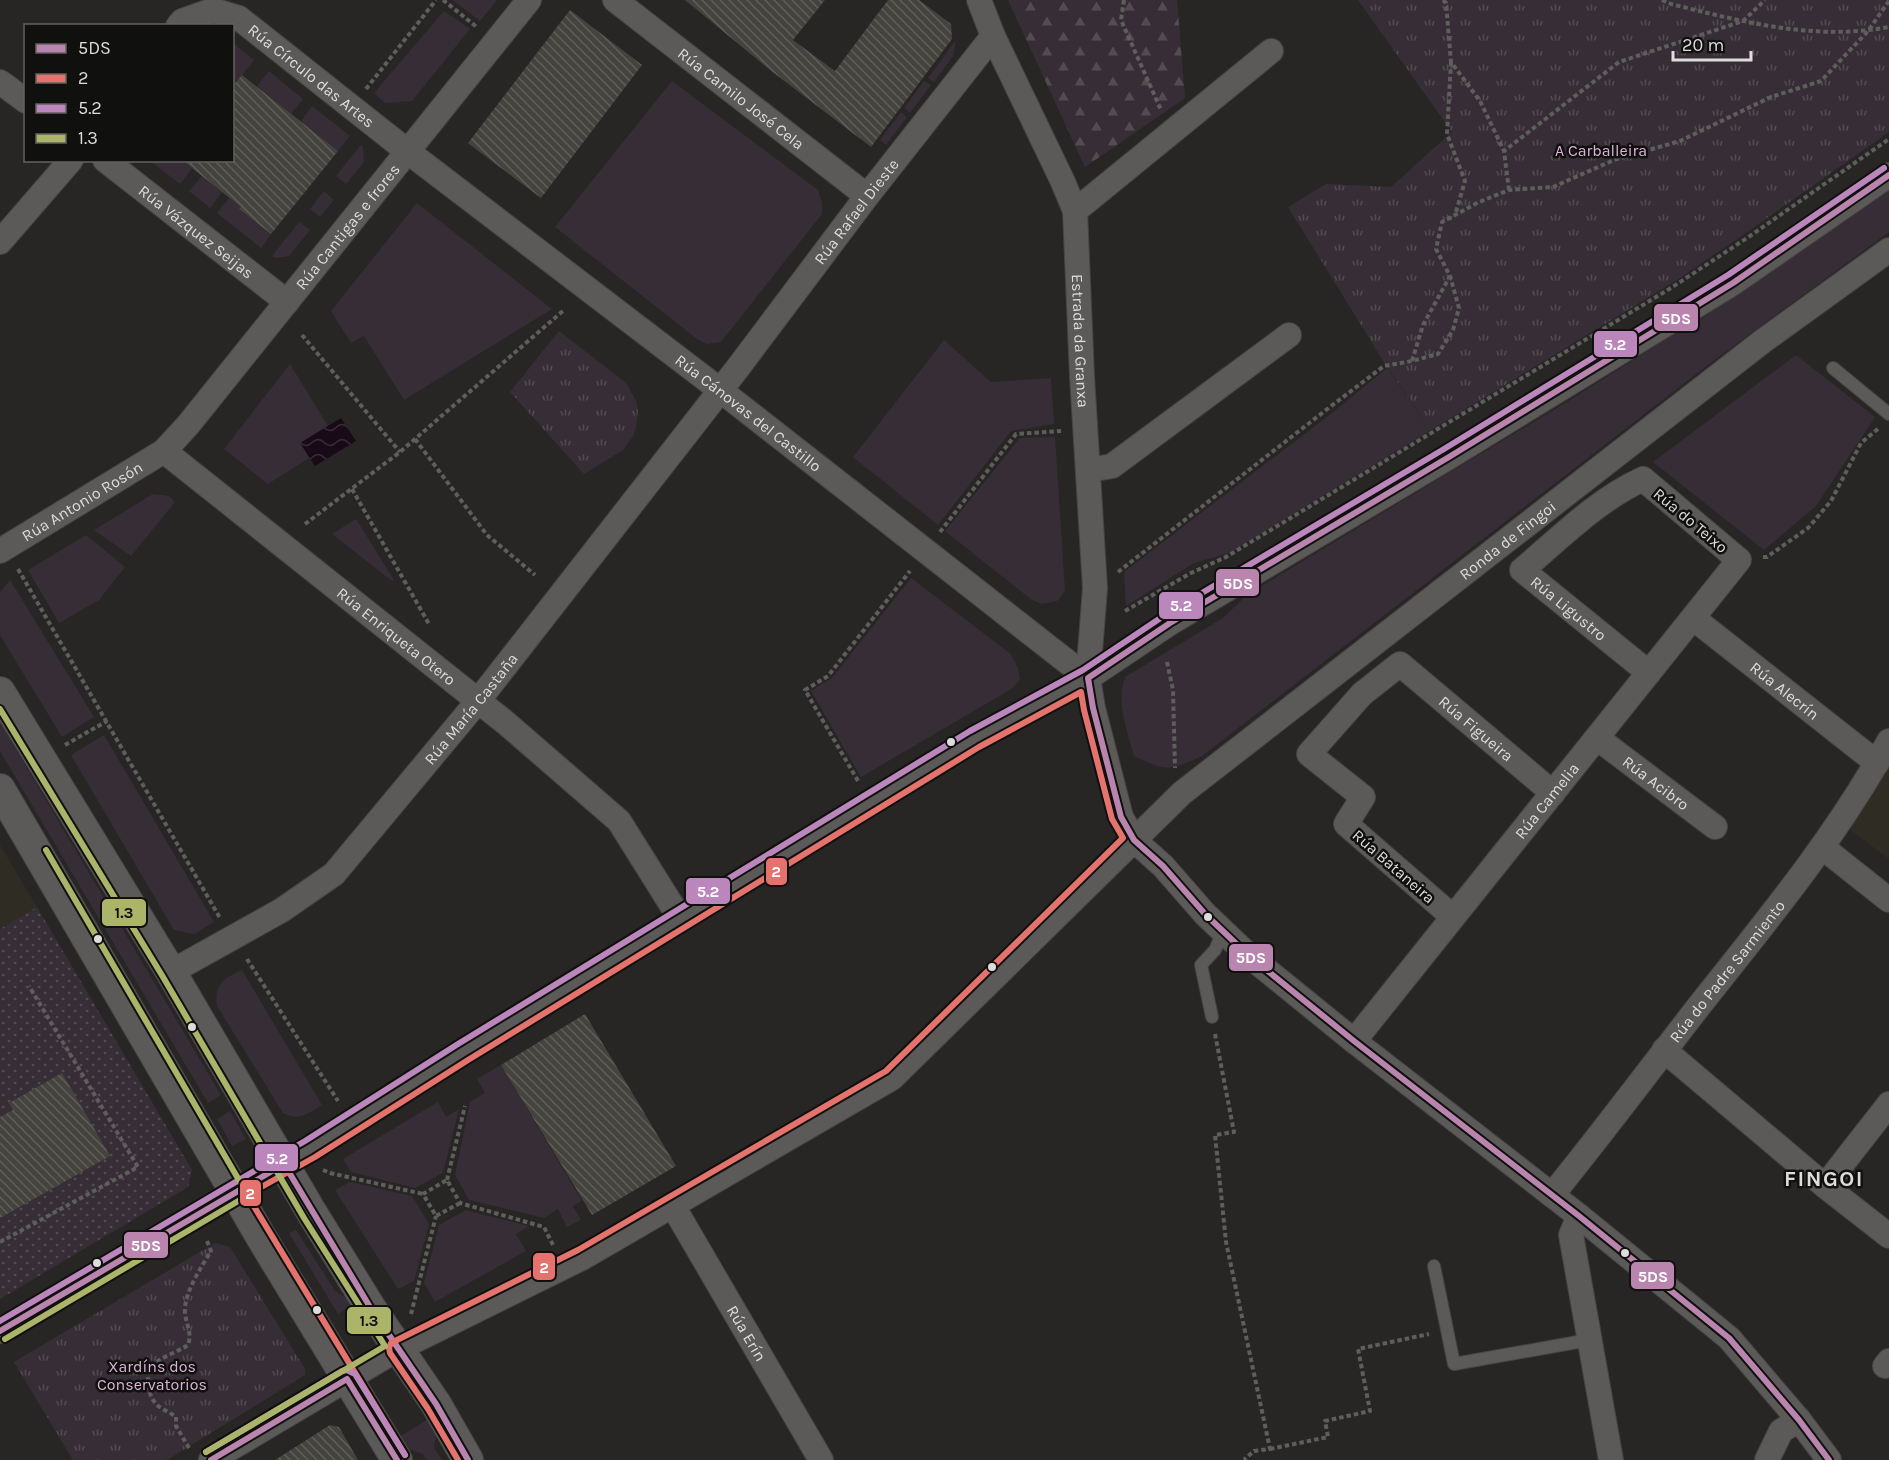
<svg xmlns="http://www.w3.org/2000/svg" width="1889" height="1460" viewBox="0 0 1889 1460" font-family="Karla,sans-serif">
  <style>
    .built { fill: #2f2c24 }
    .grass { fill: #372d36 }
    .forest { fill: url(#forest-firs) }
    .park { fill: url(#park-tufts) }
    .garden { fill: url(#garden-dots) }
    .water { fill: url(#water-waves) }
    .building { fill: url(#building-back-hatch) }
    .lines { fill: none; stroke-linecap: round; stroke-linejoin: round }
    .service-casing { stroke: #454443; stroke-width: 14 }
    .minor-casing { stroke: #454443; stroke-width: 26 }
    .tertiary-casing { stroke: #454443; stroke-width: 32 }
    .path { stroke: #5e5e5d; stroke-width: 4; stroke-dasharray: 4.5 3; stroke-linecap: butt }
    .service { stroke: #5b5a58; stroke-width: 12 }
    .minor { stroke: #5b5a58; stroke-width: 24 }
    .tertiary { stroke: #5b5a58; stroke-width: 30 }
    .bus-1-casing { stroke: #10100e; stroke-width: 10 }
    .bus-2-casing { stroke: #10100e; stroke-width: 10 }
    .bus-3-casing { stroke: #10100e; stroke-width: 10 }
    .bus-4-casing { stroke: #10100e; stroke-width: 10 }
    .bus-1 { stroke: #b985ae; stroke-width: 6 }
    .bus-2 { stroke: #e4736e; stroke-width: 6 }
    .bus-3 { stroke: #bb86bb; stroke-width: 6 }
    .bus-4 { stroke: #acb469; stroke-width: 6 }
    .bus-dot { fill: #dedddb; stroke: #10100e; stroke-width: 2 }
    .labels { text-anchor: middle; stroke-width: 5; stroke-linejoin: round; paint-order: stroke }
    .street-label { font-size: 16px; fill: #dedddb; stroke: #10100e }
    .park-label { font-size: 16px; fill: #dcb2d9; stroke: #10100e }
    .district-label { font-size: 22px; font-weight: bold; letter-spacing: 1.5px; fill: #dedddb; stroke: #10100e }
    .line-badge { stroke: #10100e; stroke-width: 2 }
    .badge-label { font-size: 16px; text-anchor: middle; font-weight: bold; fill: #fff }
    .pale-badge-label { font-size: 16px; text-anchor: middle; font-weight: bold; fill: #111 }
  </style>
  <defs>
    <pattern id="forest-firs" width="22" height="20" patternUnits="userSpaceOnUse" patternTransform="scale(1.5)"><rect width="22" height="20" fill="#372d36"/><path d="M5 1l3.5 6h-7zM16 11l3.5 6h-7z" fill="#544b52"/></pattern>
    <pattern id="park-tufts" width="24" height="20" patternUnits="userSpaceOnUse" patternTransform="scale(1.5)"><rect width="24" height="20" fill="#372d36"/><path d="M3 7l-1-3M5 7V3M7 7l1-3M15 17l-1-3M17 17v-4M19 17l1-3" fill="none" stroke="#544b52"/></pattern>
    <pattern id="garden-dots" width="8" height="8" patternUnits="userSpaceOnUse" patternTransform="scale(1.5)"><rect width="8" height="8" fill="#372d36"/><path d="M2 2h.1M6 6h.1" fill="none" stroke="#544b52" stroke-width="1.8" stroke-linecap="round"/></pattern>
    <pattern id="water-waves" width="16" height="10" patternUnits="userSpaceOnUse" patternTransform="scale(1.5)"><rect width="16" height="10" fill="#190a18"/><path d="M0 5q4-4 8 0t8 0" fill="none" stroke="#3a2d39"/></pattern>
    <pattern id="building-back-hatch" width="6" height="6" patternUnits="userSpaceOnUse" patternTransform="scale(1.5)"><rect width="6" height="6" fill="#44433e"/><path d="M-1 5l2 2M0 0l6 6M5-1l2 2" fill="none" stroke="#5f5e59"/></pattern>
  </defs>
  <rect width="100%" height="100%" fill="#272624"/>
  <g class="built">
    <polygon points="1889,765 1889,859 1845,826"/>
    <polygon points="0,845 37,907 0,929"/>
  </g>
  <g class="grass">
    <polygon points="453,0 497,0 480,21"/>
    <polygon points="444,11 470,29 412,101 385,103 374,93"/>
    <polygon points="956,40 953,56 934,82 928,78"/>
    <polygon points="233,43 254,60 233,87"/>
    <polygon points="269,71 303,99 291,114 257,86"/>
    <polygon points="672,81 818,190 822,203 822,214 721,342 707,344 697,339 555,227"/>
    <polygon points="924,81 931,85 910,113 904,108"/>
    <polygon points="312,106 350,136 338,151 301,121"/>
    <polygon points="901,112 907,117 886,145 880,140"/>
    <polygon points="361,145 363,147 364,162 346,184 336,176"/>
    <polygon points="150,161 182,161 192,168 180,184"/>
    <polygon points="202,176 222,192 210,208 189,191"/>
    <path d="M1889,189V232L1708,365L1202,756C1168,771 1168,772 1134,756C1127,730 1116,703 1125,677L1223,618L1248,594L1575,397L1764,277Z"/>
    <polygon points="324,191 334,200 320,217 310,209"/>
    <polygon points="229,198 241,207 240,210 271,234 261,248 217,213"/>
    <polygon points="417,203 552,309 404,400 364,336 351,343 331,311"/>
    <polygon points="299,222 310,230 289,256 275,258 272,256"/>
    <polygon points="944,340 991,382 1051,378 1054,424 1011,431 938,525 853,457"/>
    <polygon points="1796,355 1875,417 1816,506 1764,550 1653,462"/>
    <polygon points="290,364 328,426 301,443 309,458 268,484 224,449"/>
    <polygon points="1387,368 1431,430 1229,553 1194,563 1126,606 1124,572 1332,413"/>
    <polygon points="1055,437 1065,591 1057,601 1042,604 1032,600 945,531 1020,438"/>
    <polygon points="153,494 169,496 175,502 131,556 94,530"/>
    <polygon points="356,519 394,580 392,581 332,534"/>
    <polygon points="86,535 125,567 99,600 59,623 28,570"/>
    <polygon points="911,578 1011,654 1018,668 1020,679 1013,688 861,777 811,691 832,678"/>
    <polygon points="10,580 94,717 62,737 0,635 0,592"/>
    <polygon points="0,723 221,1095 208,1103 0,751"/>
    <polygon points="104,735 214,922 194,934 174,930 71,755"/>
    <path d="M242,970L322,1105C309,1113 298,1122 283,1113L217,1006C214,984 224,978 242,970Z"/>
    <polygon points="501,1065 582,1201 573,1206 581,1220 567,1227 558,1209 544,1218 469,1200 455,1175 470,1102 485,1093 477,1079"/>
    <polygon points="438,1102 446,1117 459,1109 443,1173 415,1188 351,1172 343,1159"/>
    <polygon points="230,1111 246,1139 232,1146 217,1119"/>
    <polygon points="350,1182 412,1196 429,1224 414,1281 398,1289 335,1190"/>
    <polygon points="466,1210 529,1226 516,1234 526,1251 435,1302 424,1283 439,1225"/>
    <polygon points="296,1230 335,1291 355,1303 338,1314 289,1233"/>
    <polygon points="427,1420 436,1434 434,1448 442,1460 426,1460 423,1454 408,1449 399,1437"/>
  </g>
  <polygon class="forest" points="1008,0 1177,0 1185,98 1085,167"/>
  <g class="park">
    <polygon points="1358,0 1889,0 1889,132 1750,230 1677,280 1431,430 1387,367 1288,207 1326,184 1391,187 1452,132"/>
    <polygon points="559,331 626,383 636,401 638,410 636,427 633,436 623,450 584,474 510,392"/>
    <polygon points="215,1243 230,1247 305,1369 305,1375 167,1460 73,1460 14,1362"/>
  </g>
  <polygon class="garden" points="37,907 192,1170 188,1187 0,1299 0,929"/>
  <polygon class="water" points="341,418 356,441 315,466 300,443"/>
  <g class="building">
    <polygon points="685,0 825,0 793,40 835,71 888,0 919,0 951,24 952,39 871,147 770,70"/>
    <polygon points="570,10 642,65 541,198 468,143"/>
    <polygon points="242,75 338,151 271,234 239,209 241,207 182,160 232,160 232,87"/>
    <polygon points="585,1014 676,1166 592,1215 501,1065"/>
    <polygon points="62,1073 110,1156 0,1218 0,1117 13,1110 9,1103"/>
    <polygon points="330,1425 339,1427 358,1460 275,1460"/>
  </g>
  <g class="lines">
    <defs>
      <g id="service">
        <polyline points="1833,368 1889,414"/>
        <polyline points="1212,1017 1201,965 1215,950 1223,932"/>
        <polyline points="1434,1266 1454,1364 1589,1340"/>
      </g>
      <g id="minor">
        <path id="s1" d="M615,0L867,196"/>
        <path id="s2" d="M979,0L993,36L1063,182L1075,211L1082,376L1095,588L1088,678L1093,708L1121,817L1134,840L1163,866L1205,914L1248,955L1354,1041L1579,1216L1729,1338L1799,1420L1829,1460"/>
        <path id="s3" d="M178,26L182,21L213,10L239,18L407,151L720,390L1088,678"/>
        <polyline points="0,82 26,101"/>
        <path id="s4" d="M105,160L287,302"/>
        <polyline points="1075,211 1271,51"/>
        <polyline points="0,242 71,160"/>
        <path id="s5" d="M164,451L506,723L619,821L681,920"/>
        <polyline points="1089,470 1112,466 1289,335"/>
        <path id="s6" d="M0,551L164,451L188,425L529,0"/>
        <path id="s7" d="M1693,618L1877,763"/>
        <path id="s8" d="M1597,738L1715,827"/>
        <polyline points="1822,847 1889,900"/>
        <path id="s9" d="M1453,917L1346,824L1363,797L1309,754L1362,694L1400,664L1553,793"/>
        <path id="s10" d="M171,972L282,910L334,874L478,701L737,369L867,196L993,36"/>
        <path id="s11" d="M1354,1041L1739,560L1643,479C1597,500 1560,538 1522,570L1649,673"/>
        <polyline points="1664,1050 1825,1186 1889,1236"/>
        <polyline points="1825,1186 1889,1104"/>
        <path id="s12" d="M1552,1195C1604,1131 1653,1065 1703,1001C1769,918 1838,834 1889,741"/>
        <path id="s13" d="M673,1206L821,1460"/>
        <polyline points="1579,1216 1571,1235 1611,1460"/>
        <polyline points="0,1331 212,1205 310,1149 463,1052 791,851 975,739 1088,678 1170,623 1449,457 1733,283 1889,175"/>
        <polyline points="1885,1366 1889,1361"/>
        <path id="s14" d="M211,1460L398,1349L582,1258L892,1078L1182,793L1763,341L1889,250"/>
        <polyline points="1767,1460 1781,1431 1799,1420"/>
      </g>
      <g id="tertiary">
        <polyline points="0,692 171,972 312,1213 370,1307 436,1404 468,1460"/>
        <polyline points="0,789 264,1242 397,1460"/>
      </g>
    </defs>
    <use href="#service" class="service-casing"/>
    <use href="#minor" class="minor-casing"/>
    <use href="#tertiary" class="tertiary-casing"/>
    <g class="path">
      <polyline points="443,0 478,28"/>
      <polyline points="1124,0 1121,20 1161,110"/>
      <polyline points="1443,0 1446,3 1451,62 1480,101 1504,151"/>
      <path d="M1662,0L1671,4C1744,22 1814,41 1889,27"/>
      <polyline points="1451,62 1447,134 1465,181 1455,215"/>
      <polyline points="366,89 436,0"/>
      <polyline points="1509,190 1504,151 1619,62 1743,21 1765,0"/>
      <polyline points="302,335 400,452"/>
      <polyline points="1412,361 1423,325 1450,276"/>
      <polyline points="415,439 487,535 535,575"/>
      <polyline points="352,489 429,624"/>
      <polyline points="305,524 400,452 564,310"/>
      <polyline points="940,532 1016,434 1061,431"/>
      <polyline points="1763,557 1767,557 1808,528 1831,501 1861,443 1879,428"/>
      <polyline points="18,569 220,918"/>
      <polyline points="1118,572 1326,410 1384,366 1412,361 1438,354 1453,330 1459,308 1450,276 1436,249 1442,222 1479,202 1509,190 1553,187 1614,160 1680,141 1771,97 1821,81 1868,31 1889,1"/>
      <polyline points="1125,611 1189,574 1226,557 1671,288 1750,236 1889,139"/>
      <polyline points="1167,662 1173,690 1175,768"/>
      <polyline points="65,745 107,721"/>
      <polyline points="858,781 805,690 828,676 910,571"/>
      <polyline points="247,959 338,1101"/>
      <polyline points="1215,1034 1234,1132 1215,1135 1226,1242 1270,1449 1254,1451 1244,1460"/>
      <polyline points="323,1170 330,1173 423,1194"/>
      <polyline points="447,1180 465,1106"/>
      <polyline points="460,1203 436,1216 423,1194 447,1180 460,1203 544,1227 553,1245"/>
      <polyline points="0,1242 138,1167 29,986"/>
      <polyline points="411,1314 436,1216"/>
      <path d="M189,1448L176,1426V1417C170,1412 161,1409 156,1404C146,1392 144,1371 158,1361C167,1355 179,1351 188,1345C193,1331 184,1322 185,1308C186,1290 202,1266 211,1251L207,1241"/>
      <polyline points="1270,1449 1328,1437 1325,1421 1370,1411 1358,1349 1429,1334"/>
    </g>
    <use href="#service" class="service"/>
    <use href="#minor" class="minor"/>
    <use href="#tertiary" class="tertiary"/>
    <defs>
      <g id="bus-1">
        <polyline points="0,1331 284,1164 370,1307 436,1404 468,1460"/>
        <polyline points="211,1460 347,1379 397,1460"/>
        <polyline points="1829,1460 1799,1420 1729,1338 1579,1216 1354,1041 1248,955 1205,914 1163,866 1134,840 1121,817 1093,708 1088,678 1170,623 1449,457 1733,283 1889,175"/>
      </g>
      <polyline id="bus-2" points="405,1455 247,1195 315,1157 468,1060 979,747 1081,692 1084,710 1112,819 1123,838 886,1071 578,1250 391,1343 389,1348 390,1353 428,1409 458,1460"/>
      <g id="bus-3">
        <polyline points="0,1321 305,1141 458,1044 970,731 1083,670 1165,615 1444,449 1728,275 1884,168"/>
        <polyline points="206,1452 342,1371 347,1370 355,1374 405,1455"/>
      </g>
      <g id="bus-4">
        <polyline points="0,709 163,977 304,1218 385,1346 206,1452"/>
        <polyline points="5,1339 240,1200 244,1193 243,1187 46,850"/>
      </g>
    </defs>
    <use href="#bus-1" class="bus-1-casing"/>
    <use href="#bus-2" class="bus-2-casing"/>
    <use href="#bus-3" class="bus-3-casing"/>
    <use href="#bus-4" class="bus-4-casing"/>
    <use href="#bus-1" class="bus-1"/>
    <use href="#bus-2" class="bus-2"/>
    <use href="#bus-3" class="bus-3"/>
    <use href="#bus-4" class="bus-4"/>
  </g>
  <g class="bus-dot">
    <circle cx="951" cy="742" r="5"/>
    <circle cx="1208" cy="917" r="5"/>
    <circle cx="98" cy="939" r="5"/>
    <circle cx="992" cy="967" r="5"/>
    <circle cx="192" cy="1027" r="5"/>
    <circle cx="1625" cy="1253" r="5"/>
    <circle cx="97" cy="1263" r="5"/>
    <circle cx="317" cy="1310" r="5"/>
  </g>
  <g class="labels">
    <g class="street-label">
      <text dy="6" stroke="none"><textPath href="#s3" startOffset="159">Rúa Círculo das Artes</textPath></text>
      <text dy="6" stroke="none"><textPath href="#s1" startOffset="160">Rúa Camilo José Cela</textPath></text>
      <text dy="6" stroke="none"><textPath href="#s10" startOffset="1034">Rúa Rafael Dieste</textPath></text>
      <text dy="6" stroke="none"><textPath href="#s6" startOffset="482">Rúa Cantigas e frores</textPath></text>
      <text dy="6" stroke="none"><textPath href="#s4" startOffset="116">Rúa Vázquez Seijas</textPath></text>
      <text dy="6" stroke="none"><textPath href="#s2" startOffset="362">Estrada da Granxa</textPath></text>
      <text dy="6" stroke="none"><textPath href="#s3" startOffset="711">Rúa Cánovas del Castillo</textPath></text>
      <text dy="6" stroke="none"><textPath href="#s6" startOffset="96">Rúa Antonio Rosón</textPath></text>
      <text transform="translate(1691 520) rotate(40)" y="6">Rúa do Teixo</text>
      <text dy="6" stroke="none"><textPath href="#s14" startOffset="1600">Ronda de Fingoi</textPath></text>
      <text dy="6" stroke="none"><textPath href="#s11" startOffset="954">Rúa Ligustro</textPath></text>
      <text dy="6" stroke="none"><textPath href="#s5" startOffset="297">Rúa Enriqueta Otero</textPath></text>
      <text dy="6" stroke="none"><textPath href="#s7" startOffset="117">Rúa Alecrín</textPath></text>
      <text dy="6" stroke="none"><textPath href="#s10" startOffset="405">Rúa María Castaña</textPath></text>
      <text dy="6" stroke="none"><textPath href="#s9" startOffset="471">Rúa Figueira</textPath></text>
      <text dy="6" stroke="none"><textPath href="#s8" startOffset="74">Rúa Acibro</textPath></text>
      <text dy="6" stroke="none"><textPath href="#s11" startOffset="308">Rúa Camelia</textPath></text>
      <text transform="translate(1394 866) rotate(41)" y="6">Rúa Bataneira</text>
      <text dy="6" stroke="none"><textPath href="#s12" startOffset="284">Rúa do Padre Sarmiento</textPath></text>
      <text dy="6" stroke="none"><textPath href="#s13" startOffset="147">Rúa Erín</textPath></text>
    </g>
    <g class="park-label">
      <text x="1601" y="156">A Carballeira</text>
      <text x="152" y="1372">Xardíns dos<tspan x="152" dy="18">Conservatorios</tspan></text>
    </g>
    <g class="district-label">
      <text x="1824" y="1186">FINGOI</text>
    </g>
  </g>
  <g class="line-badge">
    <rect x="1653" y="303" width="46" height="29" rx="6" fill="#b985ae"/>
    <rect x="1593" y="330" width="45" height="28" rx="6" fill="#bb86bb"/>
    <rect x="1215" y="568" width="45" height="29" rx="6" fill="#b985ae"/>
    <rect x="1158" y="591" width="46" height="29" rx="6" fill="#bb86bb"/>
    <rect x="765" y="857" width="23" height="29" rx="6" fill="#e4736e"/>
    <rect x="685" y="877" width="46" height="28" rx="6" fill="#bb86bb"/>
    <rect x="101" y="898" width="46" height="29" rx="6" fill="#acb469"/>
    <rect x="1228" y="943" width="46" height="29" rx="6" fill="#b985ae"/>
    <rect x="254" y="1143" width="45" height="29" rx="6" fill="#bb86bb"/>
    <rect x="239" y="1179" width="23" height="28" rx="6" fill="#e4736e"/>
    <rect x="123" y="1231" width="46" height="28" rx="6" fill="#b985ae"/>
    <rect x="532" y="1252" width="24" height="29" rx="6" fill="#e4736e"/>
    <rect x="1630" y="1261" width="45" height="29" rx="6" fill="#b985ae"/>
    <rect x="346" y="1306" width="46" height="29" rx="6" fill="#acb469"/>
  </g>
  <g class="badge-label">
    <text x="1676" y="324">5DS</text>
    <text x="1615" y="350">5.2</text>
    <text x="1238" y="589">5DS</text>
    <text x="1181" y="611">5.2</text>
    <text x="776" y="877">2</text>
    <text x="708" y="897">5.2</text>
    <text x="1251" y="963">5DS</text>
    <text x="277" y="1164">5.2</text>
    <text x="250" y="1199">2</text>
    <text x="146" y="1251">5DS</text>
    <text x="544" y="1273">2</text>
    <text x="1653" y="1282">5DS</text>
  </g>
  <g class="pale-badge-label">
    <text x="124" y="918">1.3</text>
    <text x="369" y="1326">1.3</text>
  </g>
  <rect x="24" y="24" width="210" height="138" fill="#10100e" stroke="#626260" stroke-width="1.5"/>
  <rect x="36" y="44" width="30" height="9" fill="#b985ae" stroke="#626260" stroke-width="1.5"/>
  <text x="78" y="54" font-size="18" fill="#dedddb">5DS</text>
  <rect x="36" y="74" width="30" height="9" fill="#e4736e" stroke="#626260" stroke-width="1.5"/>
  <text x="78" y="84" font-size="18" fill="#dedddb">2</text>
  <rect x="36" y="104" width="30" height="9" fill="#bb86bb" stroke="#626260" stroke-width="1.5"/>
  <text x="78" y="114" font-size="18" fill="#dedddb">5.2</text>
  <rect x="36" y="134" width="30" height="9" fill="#acb469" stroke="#626260" stroke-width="1.5"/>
  <text x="78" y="144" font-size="18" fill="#dedddb">1.3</text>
  <path d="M1673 51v9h78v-9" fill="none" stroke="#dedddb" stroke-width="3"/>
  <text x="1682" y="51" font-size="18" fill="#dedddb" stroke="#10100e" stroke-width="4.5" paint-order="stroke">20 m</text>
</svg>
